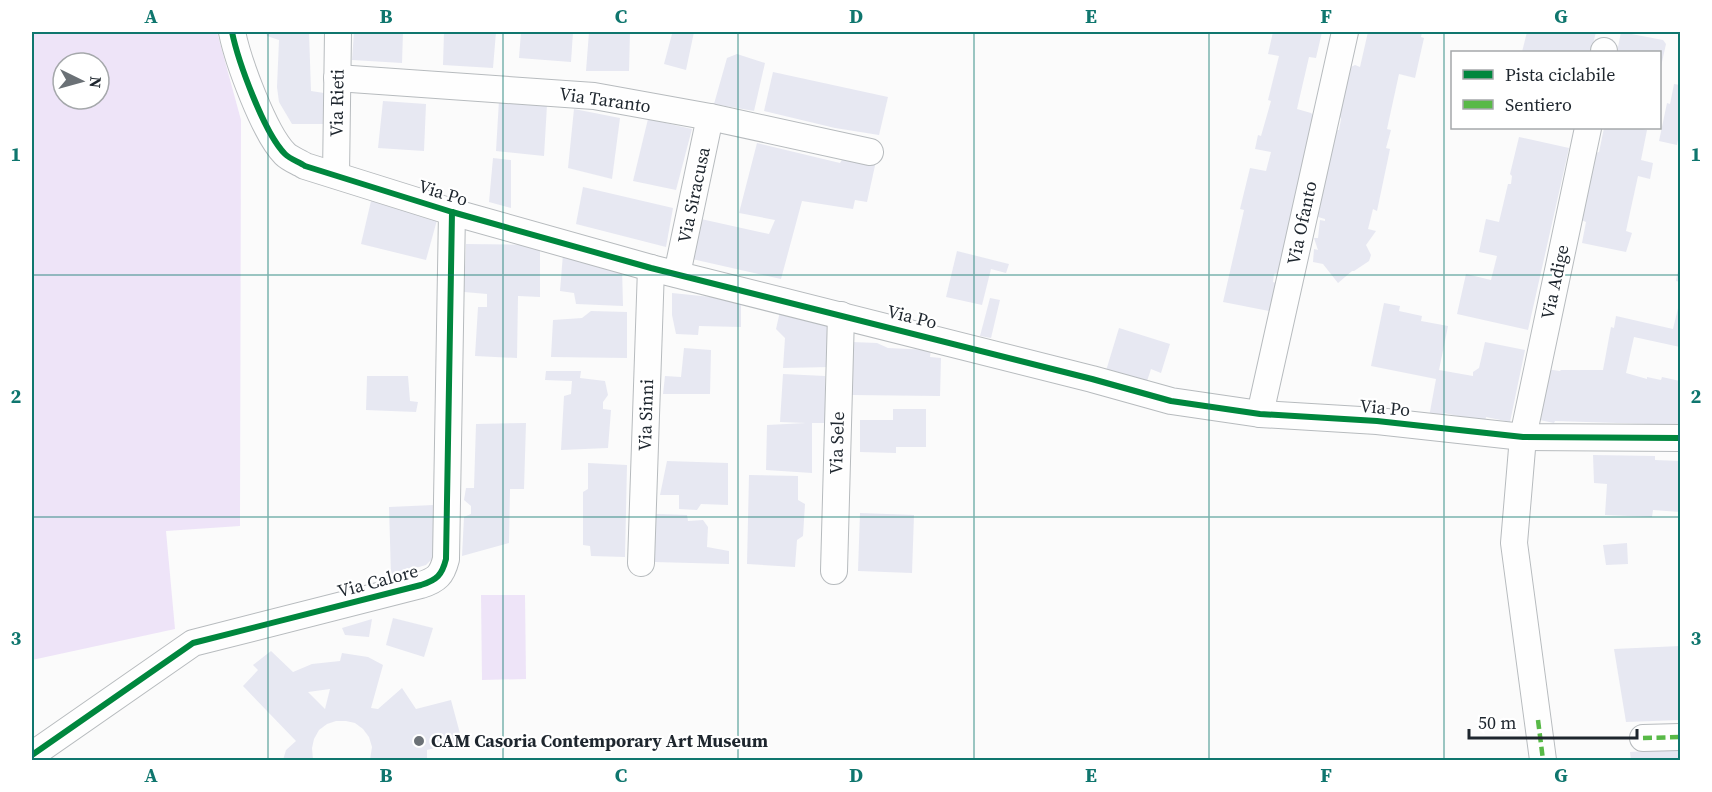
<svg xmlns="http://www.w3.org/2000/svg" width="1712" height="792" viewBox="0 0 1712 792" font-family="'Source Serif 4',serif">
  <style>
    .green { fill: #eee4f8; fill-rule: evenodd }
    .building { fill: #e7e8f2; fill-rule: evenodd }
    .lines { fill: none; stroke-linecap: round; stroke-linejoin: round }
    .street-casing { stroke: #b7bbbe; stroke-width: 28 }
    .street { stroke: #fefefe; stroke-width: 26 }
    .quiet { stroke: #58b947; stroke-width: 4.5; stroke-dasharray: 9 4.5; stroke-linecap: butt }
    .cycleway-casing { stroke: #fff; stroke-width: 10 }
    .cycleway { stroke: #00873e; stroke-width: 6 }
    .grid { fill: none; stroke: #0f766e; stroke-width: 1.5; stroke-opacity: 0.55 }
    .poi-dot { fill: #6b7176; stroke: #fff; stroke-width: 2 }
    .labels { text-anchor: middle; stroke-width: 4.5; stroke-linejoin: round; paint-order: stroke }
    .street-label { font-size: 18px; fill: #1e262e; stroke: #fff }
    .poi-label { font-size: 18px; font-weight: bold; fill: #1e262e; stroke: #fff; text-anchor: start }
    .neatline { fill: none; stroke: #0f766e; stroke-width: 2 }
    .grid-label { font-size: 20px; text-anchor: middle; font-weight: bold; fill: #0f766e }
  </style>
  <rect width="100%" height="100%" fill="#fbfbfb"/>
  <g class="green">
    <path d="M32,32H217L241,120L240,526L166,531L175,629L32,660ZM63,63H99V99H63Z"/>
    <polygon points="481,595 525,595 526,679 482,680"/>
  </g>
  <g class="building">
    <polygon points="266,32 309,32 311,91 324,93 324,124 292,124 279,102 277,87 279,40 267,36"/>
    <polygon points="354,32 403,32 402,63 352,60"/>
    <polygon points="444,32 496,32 493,68 443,65"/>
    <polygon points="521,32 573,32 571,62 519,58"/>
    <polygon points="589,32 630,32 629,71 586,71"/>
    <polygon points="667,32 694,32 686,70 664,64 672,34"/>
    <polygon points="1273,32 1322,32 1316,58 1309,57 1297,109 1311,113 1314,116 1279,273 1274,274 1273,282 1276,283 1269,311 1223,302 1244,210 1240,209 1250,168 1266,171 1271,152 1255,149 1258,135 1261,136 1271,101 1268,100 1279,56 1268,54"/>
    <polygon points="1368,32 1422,32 1421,37 1424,38 1415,78 1399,74 1387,129 1391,130 1386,148 1390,149 1377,211 1373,209 1368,229 1376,231 1366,245 1371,255 1369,261 1354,271 1352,271 1338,283 1323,264 1313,262 1314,249 1318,250 1314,238 1318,238 1320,220 1325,221 1325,219 1318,217 1336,130 1339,130 1341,119 1339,114 1349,68 1355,65 1360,67"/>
    <polygon points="1527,32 1596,32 1591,52 1522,52"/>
    <polygon points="1621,32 1663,40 1666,44 1660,71 1660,52 1617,52"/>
    <polygon points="737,54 765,63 754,111 714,104 727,58"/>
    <polygon points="773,72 888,97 879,135 835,128 764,111"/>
    <polygon points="1674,84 1680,85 1680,129 1677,145 1659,141 1667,103 1670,104"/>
    <polygon points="499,100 547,105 544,156 496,151"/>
    <polygon points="383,101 426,104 424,151 378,148"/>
    <polygon points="574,109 620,118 612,179 568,168"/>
    <polygon points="648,119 692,129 676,190 633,181"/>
    <polygon points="1604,128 1638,128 1647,130 1641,160 1653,163 1650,179 1638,176 1626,231 1632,233 1626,252 1582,243 1586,222 1579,219 1586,190 1588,190 1595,153 1599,152"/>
    <polygon points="1519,137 1569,148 1528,330 1457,314 1466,274 1491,280 1497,256 1479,252 1486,219 1499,222 1508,184 1511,184 1512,176 1510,174"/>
    <polygon points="757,143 840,163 843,158 876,161 867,202 855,200 853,209 802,201 781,279 692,259 701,219 769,234 775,220 739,213"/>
    <polygon points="493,158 511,160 511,208 489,202"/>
    <polygon points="583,187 673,208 666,247 576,224"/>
    <polygon points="371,201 437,220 426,260 361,244"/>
    <polygon points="466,244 540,245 540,297 518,296 517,358 475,356 478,307 487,307 487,294 464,292"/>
    <polygon points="957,251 1009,264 1006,273 991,269 982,305 946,297"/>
    <polygon points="563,254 622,267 623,306 576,304 574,293 560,291"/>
    <polygon points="1679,265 1680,265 1680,282 1676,281"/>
    <polygon points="672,293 741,300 741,327 699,326 698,335 676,334 672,315"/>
    <polygon points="990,298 1000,300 991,338 980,336"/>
    <polygon points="1680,300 1680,347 1634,337 1626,373 1647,379 1647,377 1661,380 1662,377 1680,381 1680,425 1555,421 1554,423 1535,419 1546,369 1560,371 1561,370 1603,370 1611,327 1614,328 1616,316 1673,329"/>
    <polygon points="1384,303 1400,306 1399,311 1422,316 1421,321 1448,326 1439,370 1473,376 1473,372 1479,368 1485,342 1525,350 1510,422 1486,417 1485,422 1444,413 1443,420 1429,417 1436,379 1371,366"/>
    <polygon points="781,307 831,320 830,367 783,368 785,338 776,329"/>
    <polygon points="591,311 627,312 627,358 551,357 553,320 582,318"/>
    <polygon points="1119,328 1170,344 1161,373 1151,369 1145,387 1105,374"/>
    <polygon points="852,342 877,343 888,348 931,350 930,357 941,358 940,396 852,395"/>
    <polygon points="684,348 711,350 710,394 663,394 665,376 681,377"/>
    <polygon points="546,371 581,371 580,378 605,381 608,395 603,402 603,409 611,410 608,448 561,450 564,396 571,394 572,381 545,380"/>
    <polygon points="783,374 825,376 825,423 812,423 812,473 766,470 767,425 806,423 780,422"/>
    <polygon points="367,376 408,376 410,401 418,402 416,412 366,410"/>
    <polygon points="893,409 926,409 926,447 896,447 896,453 860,452 860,420 893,420"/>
    <polygon points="526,423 524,489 510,489 509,543 462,556 464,517 471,514 471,506 464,500 466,488 474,488 476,424"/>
    <polygon points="1593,455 1655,456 1655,460 1680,461 1680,512 1653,510 1652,517 1605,515 1607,484 1594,483"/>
    <polygon points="667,461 728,463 728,505 701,504 697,510 679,509 679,495 660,495"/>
    <polygon points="588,463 627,465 625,557 591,556 590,546 583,545 583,492 588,489"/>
    <polygon points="749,475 798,476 798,500 805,504 803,536 797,540 795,567 747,564"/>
    <polygon points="434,505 434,557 426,565 391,575 389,507"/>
    <polygon points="860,513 914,515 912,573 858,571"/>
    <polygon points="656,514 687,515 688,521 703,520 708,527 707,547 729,551 729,564 654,562"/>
    <polygon points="1627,543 1628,564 1606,565 1603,545"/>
    <polygon points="393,618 433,628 424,657 386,645"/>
    <polygon points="372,619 369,637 345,635 342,628"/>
    <polygon points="1680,646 1680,720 1626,722 1614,649"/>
    <path d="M271,651L293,672L312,664L340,661L342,653L368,657L383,665L371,708L378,709L402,688L416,709L451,700L462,741L427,750V760H370L372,747L369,737L363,729L355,723L346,721H336L327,724L319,730L314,739L312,748L313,760H283L286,750L296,741L243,686L258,670L253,665ZM330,689L325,709L308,692Z"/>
    <polygon points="1680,749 1680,760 1631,760 1630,752"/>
  </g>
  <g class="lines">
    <defs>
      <g id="street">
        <path d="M232,32C238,61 264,133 285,154C290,159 299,162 305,166L452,212L651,268L1092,379L1171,401L1260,414L1377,421L1523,437L1680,438"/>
        <polyline points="1604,52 1604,51"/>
        <polyline points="337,78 594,96 710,117 870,152"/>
        <polyline points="336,175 338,32"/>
        <polyline points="677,274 710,117"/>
        <polyline points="1260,414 1345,32"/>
        <polyline points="641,563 651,268"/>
        <polyline points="834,571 841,315"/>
        <polyline points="1643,738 1680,737"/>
        <path d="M32,755L193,643L421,585C437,580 442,575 446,559L452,212"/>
        <polyline points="1543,760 1514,543 1523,437 1588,128"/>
      </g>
    </defs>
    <use href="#street" class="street-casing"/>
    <use href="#street" class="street"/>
    <g class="quiet">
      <polyline points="1538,720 1543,760"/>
      <polyline points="1643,738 1680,737"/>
    </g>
    <defs>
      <g id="cycleway">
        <path d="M232,32C238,61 264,133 285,154C290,159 299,162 305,166L452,212L651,268L1092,379L1171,401L1260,414L1377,421L1523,437L1680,438"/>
        <path d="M32,755L193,643L421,585C437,580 442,575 446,559L452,212"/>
      </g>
    </defs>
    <use href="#cycleway" class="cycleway-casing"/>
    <use href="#cycleway" class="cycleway"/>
  </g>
  <path class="grid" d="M268,32V760M503,32V760M738,32V760M974,32V760M1209,32V760M1444,32V760M32,275H1680M32,517H1680"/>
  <circle class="poi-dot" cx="419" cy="741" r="6"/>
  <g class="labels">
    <g class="street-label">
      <text transform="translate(605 100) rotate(8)" y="6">Via Taranto</text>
      <text transform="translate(337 103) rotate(-89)" y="6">Via Rieti</text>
      <text transform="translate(443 193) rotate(17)" y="6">Via Po</text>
      <text transform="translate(694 195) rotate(-78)" y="6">Via Siracusa</text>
      <text transform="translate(1302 223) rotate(-78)" y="6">Via Ofanto</text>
      <text transform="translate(1555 282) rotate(-78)" y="6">Via Adige</text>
      <text transform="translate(912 317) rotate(14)" y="6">Via Po</text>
      <text transform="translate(1385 408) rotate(5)" y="6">Via Po</text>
      <text transform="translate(646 415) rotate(-88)" y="6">Via Sinni</text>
      <text transform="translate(837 443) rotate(-88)" y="6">Via Sele</text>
      <text transform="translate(378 581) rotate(-15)" y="6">Via Calore</text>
    </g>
    <g class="poi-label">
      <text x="431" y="747">CAM Casoria Contemporary Art Museum</text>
    </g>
  </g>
  <rect width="1712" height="792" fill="none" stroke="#ffffff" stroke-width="66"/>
  <rect x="1451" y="51" width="210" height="78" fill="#ffffff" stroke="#a5a8ab" stroke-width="1.5"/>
  <rect x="1463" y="70" width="30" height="9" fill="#00873e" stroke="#a5a8ab" stroke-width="1.5"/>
  <text x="1505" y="81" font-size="18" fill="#1e262e">Pista ciclabile</text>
  <rect x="1463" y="100" width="30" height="9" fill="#58b947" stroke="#a5a8ab" stroke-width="1.5"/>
  <text x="1505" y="111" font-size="18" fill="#1e262e">Sentiero</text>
  <g transform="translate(81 81) rotate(95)"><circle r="28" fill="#ffffff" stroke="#a5a8ab" stroke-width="1.5"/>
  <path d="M0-4.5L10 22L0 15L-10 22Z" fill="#6b7176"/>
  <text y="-9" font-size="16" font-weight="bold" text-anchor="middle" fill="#1e262e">N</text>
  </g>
  <path d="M1469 729v9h168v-9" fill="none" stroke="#1e262e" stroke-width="3"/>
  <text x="1478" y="729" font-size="18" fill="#1e262e" stroke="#ffffff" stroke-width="4.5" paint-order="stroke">50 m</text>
  <rect x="33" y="33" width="1646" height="726" class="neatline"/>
  <g class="grid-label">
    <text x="151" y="23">A</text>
    <text x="386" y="23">B</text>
    <text x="621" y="23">C</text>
    <text x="856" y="23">D</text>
    <text x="1091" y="23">E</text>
    <text x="1326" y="23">F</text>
    <text x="1561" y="23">G</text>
    <text x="16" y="161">1</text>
    <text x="1696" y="161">1</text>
    <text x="16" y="403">2</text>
    <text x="1696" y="403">2</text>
    <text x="16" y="645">3</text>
    <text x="1696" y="645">3</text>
    <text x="151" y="782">A</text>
    <text x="386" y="782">B</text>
    <text x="621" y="782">C</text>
    <text x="856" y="782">D</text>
    <text x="1091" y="782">E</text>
    <text x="1326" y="782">F</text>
    <text x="1561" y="782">G</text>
  </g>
</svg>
